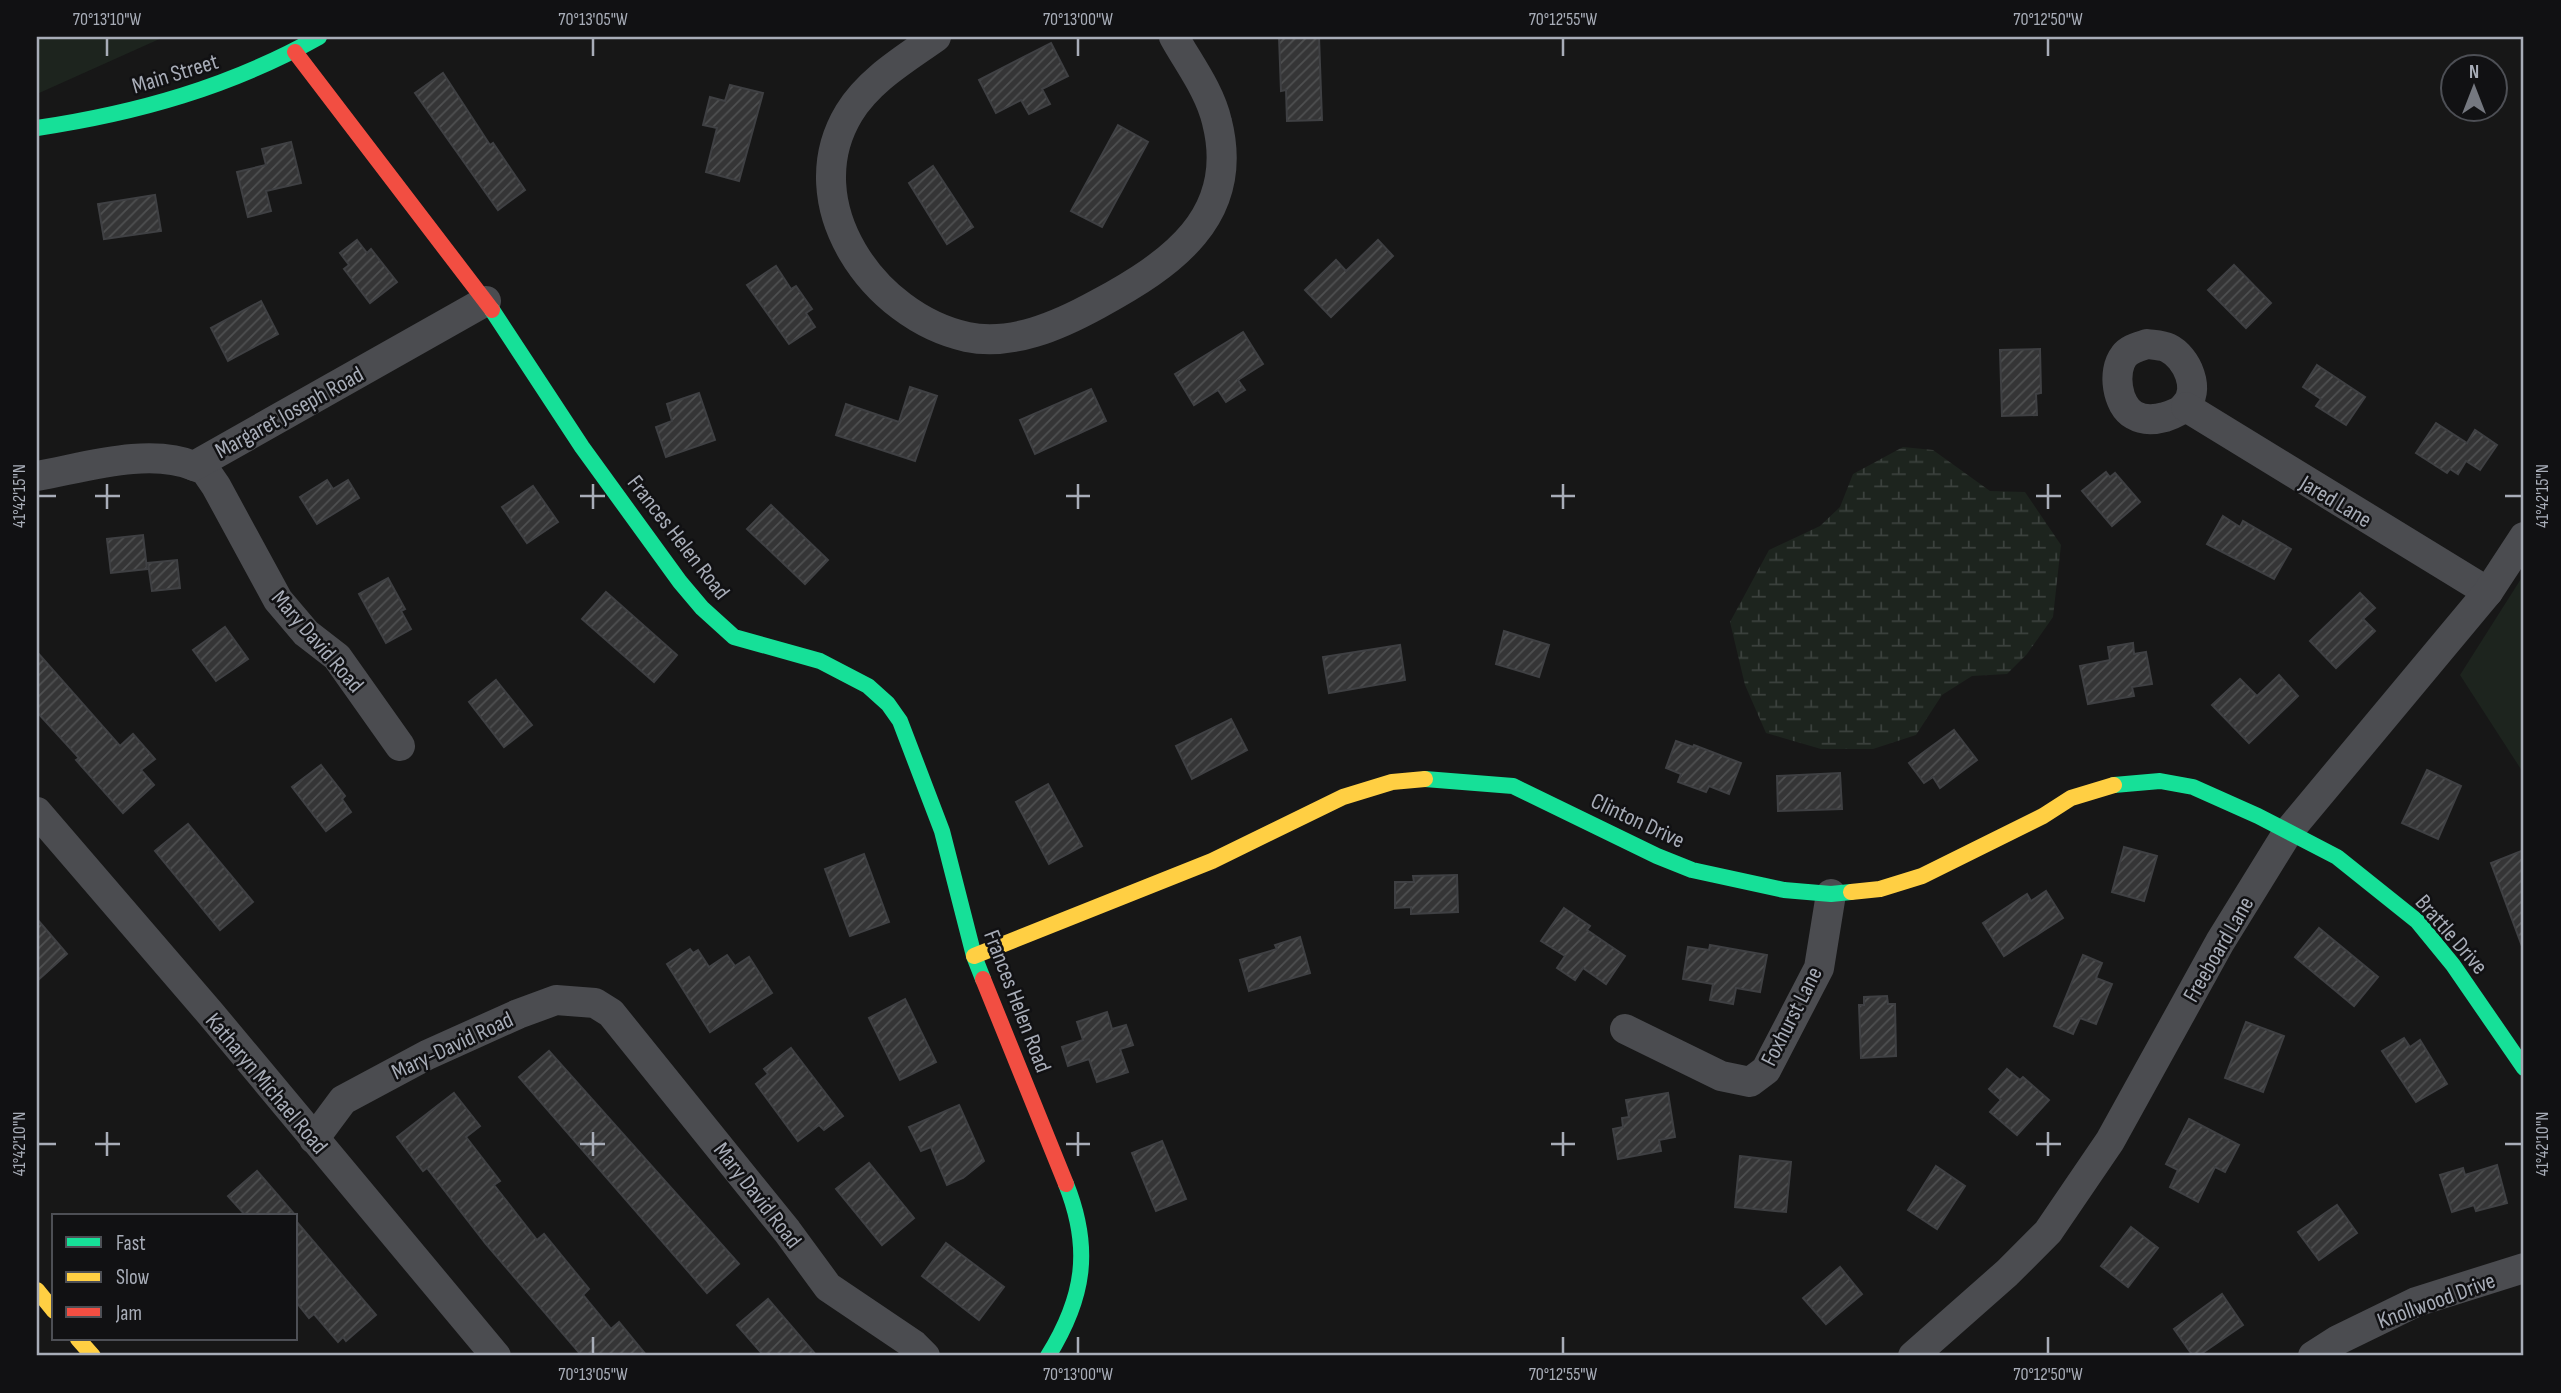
<svg xmlns="http://www.w3.org/2000/svg" width="2561" height="1393" viewBox="0 0 2561 1393" font-family="'Sofia Sans Condensed',sans-serif">
  <style>
    .wetland { fill: url(#wetland-marsh) }
    .green { fill: #1d241e }
    .building { fill: url(#building-hatch); stroke: #3f4043; stroke-width: 2 }
    .lines { fill: none; stroke-linecap: round; stroke-linejoin: round }
    .street { stroke: #4b4c50; stroke-width: 30 }
    .fast { stroke: #16e098; stroke-width: 16 }
    .slow { stroke: #ffcf43; stroke-width: 16 }
    .jam { stroke: #f24e42; stroke-width: 16 }
    .ticks { fill: none; stroke: #a8adb8; stroke-width: 2.5 }
    .labels { text-anchor: middle; stroke-width: 5; stroke-linejoin: round; paint-order: stroke }
    .street-label { font-size: 23px; fill: #a8adb8; stroke: #111113 }
    .neatline { fill: none; stroke: #a8adb8; stroke-width: 2.5 }
    .ticks-label { font-size: 18px; text-anchor: middle; fill: #a8adb8 }
  </style>
  <defs>
    <pattern id="wetland-marsh" width="20" height="14" patternUnits="userSpaceOnUse" patternTransform="scale(1.75)"><rect width="20" height="14" fill="#1d241e"/><path d="M1 5h8M5 5V1M11 12h8M15 12V8" fill="none" stroke="#3b413d"/></pattern>
    <pattern id="building-hatch" width="6" height="6" patternUnits="userSpaceOnUse" patternTransform="scale(1.75)"><rect width="6" height="6" fill="#353536"/><path d="M-1 1l2-2M0 6l6-6M5 7l2-2" fill="none" stroke="#4f5051"/></pattern>
  </defs>
  <rect width="100%" height="100%" fill="#171717"/>
  <polygon class="wetland" points="1903,447 1933,450 1990,491 2025,492 2061,545 2053,617 2027,654 2007,674 1972,676 1942,695 1916,735 1873,749 1821,749 1766,733 1745,685 1730,622 1769,550 1820,526 1840,507 1853,474"/>
  <g class="green">
    <polygon points="37,37 164,37 37,94"/>
    <polygon points="2524,574 2524,774 2460,675"/>
  </g>
  <g class="building">
    <polygon points="1279,37 1319,37 1322,120 1287,121 1286,90 1281,91"/>
    <polygon points="1051,43 1068,76 1042,89 1050,104 1029,114 1021,100 996,113 979,80"/>
    <polygon points="443,73 490,145 493,143 525,190 498,210 415,93"/>
    <polygon points="730,85 763,93 739,181 706,172 717,128 703,125 710,97 725,101"/>
    <polygon points="1118,125 1148,142 1102,227 1071,211"/>
    <polygon points="291,142 301,183 266,191 271,211 248,217 237,172 266,165 262,149"/>
    <polygon points="933,166 973,227 947,244 909,183"/>
    <polygon points="155,195 161,231 104,239 98,204"/>
    <polygon points="357,240 367,253 371,249 397,282 370,303 344,269 349,265 340,253"/>
    <polygon points="1378,240 1393,256 1331,317 1305,290 1336,260 1346,271"/>
    <polygon points="2234,265 2271,303 2246,328 2208,290"/>
    <polygon points="776,266 791,289 796,286 812,309 806,313 815,327 789,344 747,285"/>
    <polygon points="261,301 278,334 228,361 211,328"/>
    <polygon points="1243,332 1263,364 1238,380 1245,390 1226,402 1218,390 1194,405 1175,374"/>
    <polygon points="2040,349 2041,393 2036,394 2037,415 2002,416 2000,350"/>
    <polygon points="2317,365 2365,397 2346,425 2316,406 2321,399 2303,387"/>
    <polygon points="910,387 937,396 915,461 836,435 846,404 899,422"/>
    <polygon points="1091,389 1106,421 1035,454 1020,420"/>
    <polygon points="699,393 715,440 666,457 656,427 672,421 667,404"/>
    <polygon points="2436,423 2467,443 2475,430 2497,445 2480,470 2466,461 2458,474 2450,469 2447,473 2416,453"/>
    <polygon points="2106,472 2110,477 2115,473 2140,502 2112,526 2082,491"/>
    <polygon points="327,480 333,489 348,480 359,498 317,524 300,497"/>
    <polygon points="533,486 558,522 527,543 502,507"/>
    <polygon points="771,505 828,560 805,584 747,529"/>
    <polygon points="2223,516 2240,527 2243,521 2291,549 2274,579 2207,544"/>
    <polygon points="143,535 147,569 111,573 107,539"/>
    <polygon points="177,560 180,588 152,591 148,563"/>
    <polygon points="388,578 405,609 401,611 411,629 386,643 359,594"/>
    <polygon points="606,592 677,655 654,682 582,619"/>
    <polygon points="2360,593 2375,608 2363,619 2375,631 2336,668 2310,641"/>
    <polygon points="225,627 248,659 216,681 193,650"/>
    <polygon points="1504,631 1549,645 1539,677 1496,664"/>
    <polygon points="2133,643 2134,654 2146,652 2152,684 2132,687 2134,696 2088,704 2080,666 2110,660 2108,647"/>
    <polygon points="1400,645 1405,680 1329,693 1323,657"/>
    <polygon points="37,652 120,746 133,734 155,759 141,770 154,785 123,813 76,760 79,758 37,712"/>
    <polygon points="2279,675 2298,696 2249,743 2212,705 2240,679 2257,696"/>
    <polygon points="496,680 532,725 504,747 469,702"/>
    <polygon points="1231,719 1247,750 1192,779 1176,746"/>
    <polygon points="1954,730 1977,760 1940,788 1933,777 1924,783 1909,763"/>
    <polygon points="1676,741 1693,747 1694,745 1741,763 1729,794 1709,786 1706,792 1678,782 1681,774 1666,768"/>
    <polygon points="321,765 345,796 342,799 351,812 326,831 292,787"/>
    <polygon points="2427,770 2461,786 2438,839 2402,823"/>
    <polygon points="1840,773 1842,809 1778,811 1777,776"/>
    <polygon points="1048,784 1082,846 1049,864 1016,802"/>
    <polygon points="188,824 253,902 220,930 155,851"/>
    <polygon points="2124,847 2157,856 2144,901 2112,892"/>
    <polygon points="2524,850 2524,945 2522,946 2491,863"/>
    <polygon points="864,854 889,922 850,936 825,869"/>
    <polygon points="1457,875 1458,912 1411,914 1411,907 1395,908 1395,882 1414,882 1413,876"/>
    <polygon points="2046,891 2063,918 2004,956 1983,923 2027,894 2031,901"/>
    <polygon points="1564,908 1590,926 1587,930 1625,956 1606,984 1583,968 1575,980 1557,968 1565,956 1541,941"/>
    <polygon points="37,919 67,954 37,981"/>
    <polygon points="2319,928 2378,977 2354,1006 2295,957"/>
    <polygon points="1300,937 1310,973 1249,991 1240,960 1277,949 1275,945"/>
    <polygon points="1710,945 1767,955 1760,992 1736,988 1733,1004 1710,1000 1713,984 1683,979 1688,947 1709,950"/>
    <polygon points="690,949 693,953 698,950 709,967 727,955 735,966 749,957 772,993 710,1032 667,964"/>
    <polygon points="2083,955 2102,963 2096,978 2112,984 2096,1024 2080,1018 2073,1034 2054,1026"/>
    <polygon points="1887,996 1888,1004 1895,1004 1896,1056 1861,1058 1859,1005 1864,1005 1864,997"/>
    <polygon points="905,999 936,1062 900,1080 869,1018"/>
    <polygon points="1107,1012 1112,1029 1126,1025 1133,1045 1120,1049 1128,1072 1097,1082 1089,1059 1068,1066 1062,1047 1083,1040 1077,1022"/>
    <polygon points="2246,1022 2284,1036 2263,1092 2225,1078"/>
    <polygon points="2404,1038 2410,1047 2420,1040 2447,1084 2416,1102 2382,1051"/>
    <polygon points="791,1048 843,1116 824,1130 819,1125 798,1141 756,1084 768,1074 764,1069"/>
    <polygon points="549,1051 739,1264 707,1293 519,1077"/>
    <polygon points="2007,1069 2020,1080 2023,1077 2049,1100 2017,1135 1990,1112 2001,1100 1989,1089"/>
    <polygon points="454,1093 480,1126 466,1137 500,1181 494,1185 537,1240 544,1234 589,1289 583,1295 611,1329 619,1322 647,1356 582,1356 486,1244 427,1168 423,1171 397,1137"/>
    <polygon points="1668,1093 1675,1137 1659,1140 1661,1151 1618,1159 1613,1129 1623,1127 1622,1118 1629,1117 1626,1100"/>
    <polygon points="959,1105 984,1161 963,1178 947,1185 931,1147 921,1151 909,1127"/>
    <polygon points="2189,1119 2239,1145 2225,1172 2215,1167 2198,1202 2170,1187 2178,1170 2166,1164"/>
    <polygon points="1162,1141 1186,1199 1156,1211 1132,1153"/>
    <polygon points="1740,1156 1791,1162 1786,1212 1735,1207"/>
    <polygon points="869,1163 914,1218 882,1245 836,1189"/>
    <polygon points="2497,1165 2507,1203 2476,1211 2474,1205 2452,1212 2440,1175 2463,1168 2465,1175"/>
    <polygon points="1936,1166 1965,1186 1937,1229 1908,1210"/>
    <polygon points="257,1171 296,1216 246,1216 228,1196"/>
    <polygon points="2337,1205 2357,1233 2319,1260 2298,1232"/>
    <polygon points="296,1221 376,1315 346,1341 343,1337 338,1342 314,1314 309,1318 296,1302"/>
    <polygon points="2131,1227 2158,1248 2128,1287 2101,1266"/>
    <polygon points="946,1243 1004,1287 979,1320 922,1276"/>
    <polygon points="1840,1267 1862,1294 1826,1324 1803,1298"/>
    <polygon points="2222,1294 2243,1325 2198,1356 2193,1356 2174,1329"/>
    <polygon points="768,1299 817,1356 764,1356 737,1325"/>
  </g>
  <g class="lines">
    <g class="street">
      <path d="M936,37C905,59 869,80 849,113C794,204 874,317 967,337C1012,346 1058,326 1098,304C1170,265 1241,217 1217,122C1210,91 1189,64 1174,37"/>
      <path d="M2147,344C2154,345 2162,345 2168,348C2187,357 2202,391 2184,407C2180,412 2171,415 2165,417C2154,420 2144,421 2134,415C2117,406 2112,371 2124,356C2129,349 2138,347 2147,344Z"/>
      <polyline points="2186,407 2488,592"/>
      <polyline points="194,466 205,470 216,486 278,600 306,633 337,657 400,746"/>
      <path d="M37,476C83,468 149,447 194,466L486,301"/>
      <polyline points="37,812 210,1013 496,1356"/>
      <polyline points="1625,1029 1721,1076 1750,1082 1766,1070 1819,968 1831,894"/>
      <polyline points="314,1139 343,1100 427,1055 518,1014 556,1000 595,1003 611,1013 787,1231 828,1287 914,1345 925,1356"/>
      <polyline points="1913,1356 2007,1273 2048,1232 2110,1141 2220,942 2288,832 2488,592 2524,537"/>
      <polyline points="2313,1356 2338,1340 2416,1302 2524,1268"/>
    </g>
    <g class="fast">
      <path d="M37,128C137,113 230,87 319,37"/>
      <polyline points="492,310 582,447 680,582 702,608 734,637 820,661 868,686 888,704 900,721 942,831 974,956 983,979"/>
      <polyline points="1425,779 1513,786 1657,856 1692,870 1784,890 1831,894 1851,892"/>
      <polyline points="2114,785 2160,781 2193,787 2258,816 2337,857 2417,921 2453,965 2524,1068"/>
      <path d="M1048,1356C1084,1298 1092,1249 1066,1184"/>
    </g>
    <g class="slow">
      <polyline points="1851,892 1880,889 1922,876 2043,816 2071,798 2114,785"/>
      <polyline points="974,956 1212,861 1343,797 1392,782 1425,779"/>
      <polyline points="37,1290 54,1311"/>
      <polyline points="78,1339 93,1356"/>
    </g>
    <g class="jam">
      <polyline points="295,52 492,310"/>
      <polyline points="983,979 1066,1184"/>
    </g>
  </g>
  <path class="ticks" d="M107,38V56M593,38V56M1078,38V56M1563,38V56M2048,38V56M107,484V509M593,484V509M1078,484V509M1563,484V509M2048,484V509M38,496H56M95,496H120M580,496H605M1066,496H1090M1551,496H1575M2036,496H2061M2505,496H2522M107,1132V1156M593,1132V1156M1078,1132V1156M1563,1132V1156M2048,1132V1156M38,1144H56M95,1144H120M580,1144H605M1066,1144H1090M1551,1144H1575M2036,1144H2061M2505,1144H2522M593,1337V1354M1078,1337V1354M1563,1337V1354M2048,1337V1354"/>
  <g class="labels">
    <g class="street-label">
      <text transform="translate(175 73) rotate(-17)" y="8">Main Street</text>
      <text transform="translate(289 412) rotate(-29)" y="8">Margaret Joseph Road</text>
      <text transform="translate(2336 501) rotate(31)" y="8">Jared Lane</text>
      <text transform="translate(679 537) rotate(52)" y="8">Frances Helen Road</text>
      <text transform="translate(318 641) rotate(49)" y="8">Mary David Road</text>
      <text transform="translate(1638 820) rotate(25)" y="8">Clinton Drive</text>
      <text transform="translate(2452 934) rotate(49)" y="8">Brattle Drive</text>
      <text transform="translate(2218 949) rotate(-60)" y="8">Freeboard Lane</text>
      <text transform="translate(1018 1001) rotate(69)" y="8">Frances Helen Road</text>
      <text transform="translate(1791 1016) rotate(-63)" y="8">Foxhurst Lane</text>
      <text transform="translate(452 1045) rotate(-25)" y="8">Mary-David Road</text>
      <text transform="translate(267 1083) rotate(50)" y="8">Katharyn Michael Road</text>
      <text transform="translate(758 1195) rotate(52)" y="8">Mary David Road</text>
      <text transform="translate(2436 1300) rotate(-20)" y="8">Knollwood Drive</text>
    </g>
  </g>
  <rect width="2561" height="1393" fill="none" stroke="#111113" stroke-width="77"/>
  <rect x="52" y="1214" width="245" height="126" fill="#111113" stroke="#4d4f55" stroke-width="2"/>
  <rect x="66" y="1237" width="35" height="10" fill="#16e098" stroke="#4d4f55" stroke-width="2"/>
  <text x="116" y="1250" font-size="21" fill="#a8adb8">Fast</text>
  <rect x="66" y="1272" width="35" height="10" fill="#ffcf43" stroke="#4d4f55" stroke-width="2"/>
  <text x="116" y="1284" font-size="21" fill="#a8adb8">Slow</text>
  <rect x="66" y="1307" width="35" height="10" fill="#f24e42" stroke="#4d4f55" stroke-width="2"/>
  <text x="116" y="1320" font-size="21" fill="#a8adb8">Jam</text>
  <g transform="translate(2474 88)"><circle r="33" fill="#111113" stroke="#4d4f55" stroke-width="2"/>
  <path d="M0-5L12 26L0 18L-12 26Z" fill="#757880"/>
  <text y="-10" font-size="19" font-weight="bold" text-anchor="middle" fill="#a8adb8">N</text>
  </g>
  <rect x="38" y="38" width="2484" height="1316" class="neatline"/>
  <g class="ticks-label">
    <text x="107" y="25">70°13'10"W</text>
    <text x="593" y="25">70°13'05"W</text>
    <text x="1078" y="25">70°13'00"W</text>
    <text x="1563" y="25">70°12'55"W</text>
    <text x="2048" y="25">70°12'50"W</text>
    <text transform="translate(19 496) rotate(-90)" y="6">41°42'15"N</text>
    <text transform="translate(2542 496) rotate(-90)" y="6">41°42'15"N</text>
    <text transform="translate(19 1144) rotate(-90)" y="6">41°42'10"N</text>
    <text transform="translate(2542 1144) rotate(-90)" y="6">41°42'10"N</text>
    <text x="593" y="1380">70°13'05"W</text>
    <text x="1078" y="1380">70°13'00"W</text>
    <text x="1563" y="1380">70°12'55"W</text>
    <text x="2048" y="1380">70°12'50"W</text>
  </g>
</svg>
